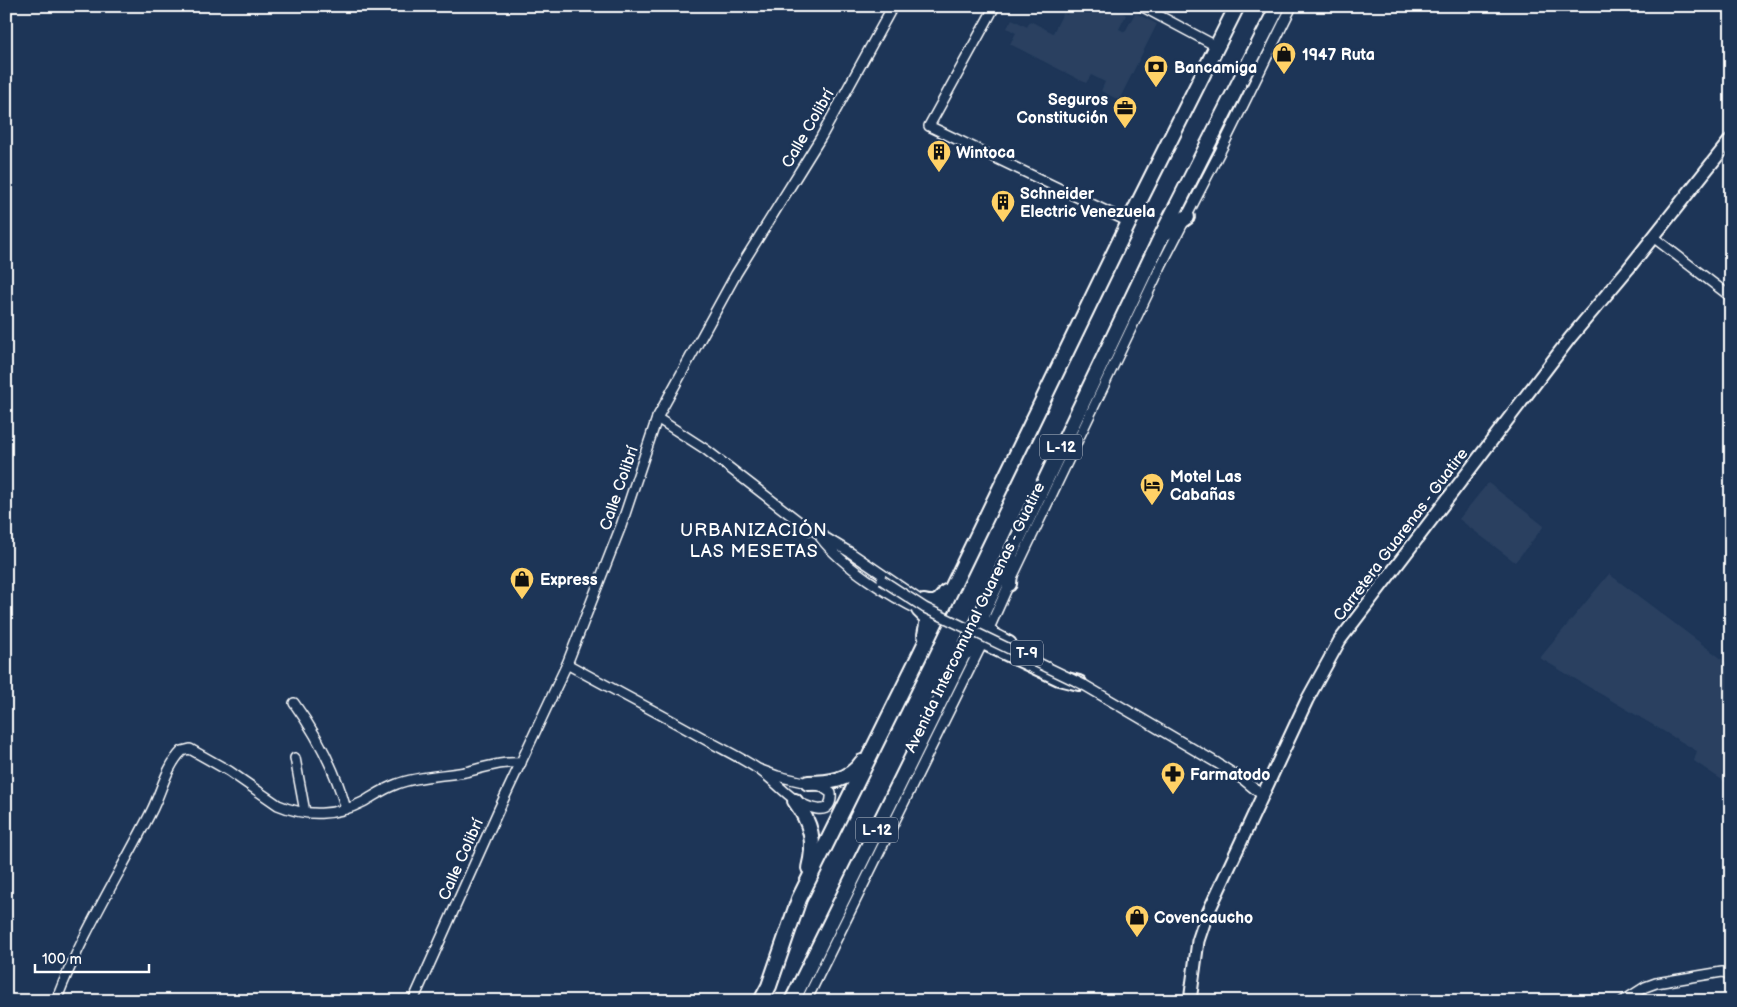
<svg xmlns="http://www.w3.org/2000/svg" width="1737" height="1007" viewBox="0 0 1737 1007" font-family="'Balsamiq Sans',sans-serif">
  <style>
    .built { fill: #2a4161 }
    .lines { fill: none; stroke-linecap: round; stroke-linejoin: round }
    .minor-casing { stroke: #fff; stroke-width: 12 }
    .secondary-casing { stroke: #fff; stroke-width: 15 }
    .trunk-casing { stroke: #fff; stroke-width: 18 }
    .minor { stroke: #1d3557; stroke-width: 9 }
    .secondary { stroke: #1d3557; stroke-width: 11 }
    .trunk { stroke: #1d3557; stroke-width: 14 }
    .minor-bridge-casing { stroke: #fff; stroke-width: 12; stroke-linecap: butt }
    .minor-bridge { stroke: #1d3557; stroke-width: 9 }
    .labels { text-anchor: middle; stroke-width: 5; stroke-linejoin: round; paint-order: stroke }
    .shield { fill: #1d3557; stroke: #bbc2cd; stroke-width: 1 }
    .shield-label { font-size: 15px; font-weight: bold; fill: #fff }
    .poi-label { font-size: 16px; font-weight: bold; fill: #fff; stroke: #1d3557; text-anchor: start }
    .street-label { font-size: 16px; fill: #fff; stroke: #1d3557 }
    .neighbourhood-label { font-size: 18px; letter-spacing: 1px; fill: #fff; stroke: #1d3557 }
  </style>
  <rect width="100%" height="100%" fill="#1d3557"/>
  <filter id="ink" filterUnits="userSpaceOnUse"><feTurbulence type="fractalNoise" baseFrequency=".02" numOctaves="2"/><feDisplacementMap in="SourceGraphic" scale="10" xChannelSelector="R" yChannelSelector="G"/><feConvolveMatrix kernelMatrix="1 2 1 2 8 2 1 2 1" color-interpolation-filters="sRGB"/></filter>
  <g filter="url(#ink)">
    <g class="built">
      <polygon points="1072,6 1109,6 1126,15 1119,29 1125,32 1135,13 1157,24 1119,100 1101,91 1105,82 1091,75 1086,83 1010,44 1016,33 1007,28 1012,19 1027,27 1030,21 1053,33 1063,13 1067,15"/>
      <polygon points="1488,483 1544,526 1515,562 1459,519"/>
      <polygon points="1609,574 1731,666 1731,786 1694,761 1697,751 1540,658"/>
    </g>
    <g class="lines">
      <defs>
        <g id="minor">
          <polyline points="995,6 929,126 1129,222"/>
          <polyline points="1141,6 1216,46"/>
          <polyline points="1653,237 1731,297"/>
          <polyline points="657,418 705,449 810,530"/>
          <polyline points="806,526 851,553 927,605"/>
          <path d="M821,538C842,566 891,597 923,612"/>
          <path d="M567,664C612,689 657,712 701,737C720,748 740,757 758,769C778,782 792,805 817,809C828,811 832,803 831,793L821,786L777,776L758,769"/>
          <polyline points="1084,685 1217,763 1245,781 1262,795"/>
          <path d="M294,703C317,735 336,772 346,809"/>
          <polyline points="295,758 305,812"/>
          <path d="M56,1001C81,935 119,875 151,812C161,793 166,767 182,751L190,749L229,771L278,805C306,817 336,816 363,802C374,796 385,788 397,784C418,776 442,776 465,772C484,768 501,761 521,763"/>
          <polyline points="413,1001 499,809 567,664 621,526 657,418 736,274 821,137 893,6"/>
          <polyline points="806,1001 983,642 1009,584 1162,264 1224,144 1292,6"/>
          <polyline points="1623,1001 1645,987 1656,983 1722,972 1727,973 1731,978"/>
        </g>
        <polyline id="secondary" points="1190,1001 1198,941 1206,917 1307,700 1340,640 1570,338 1628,269 1731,139"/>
        <g id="trunk">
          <polyline points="1165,233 1187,217"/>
          <polyline points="1009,584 1011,560"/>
          <path d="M924,602C935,605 940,602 946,592"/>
          <polyline points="919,610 928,619 925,635"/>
          <polyline points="983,613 981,624 994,636 1009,644"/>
          <path d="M966,652C970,646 975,641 983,642L1059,678L1079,683"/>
          <path d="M808,783C829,783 849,781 862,762"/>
          <path d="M795,801C811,823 816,842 809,868"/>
          <polyline points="761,1001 769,986 799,899 920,654 1129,222 1237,6"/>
          <polyline points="792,1001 961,658 1162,235 1278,6"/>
        </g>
      </defs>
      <use href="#minor" class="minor-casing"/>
      <use href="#secondary" class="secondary-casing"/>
      <use href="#trunk" class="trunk-casing"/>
      <use href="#minor" class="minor"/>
      <use href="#secondary" class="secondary"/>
      <use href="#trunk" class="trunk"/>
      <defs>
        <polyline id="minor-bridge" points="882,580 925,608 1084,685"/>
      </defs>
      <use href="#minor-bridge" class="minor-bridge-casing"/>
      <use href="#minor-bridge" class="minor-bridge"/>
    </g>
  </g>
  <defs>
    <symbol id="shop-pin" viewBox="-11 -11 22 30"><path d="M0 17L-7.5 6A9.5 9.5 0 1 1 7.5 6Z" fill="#ffd166" stroke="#1d3557"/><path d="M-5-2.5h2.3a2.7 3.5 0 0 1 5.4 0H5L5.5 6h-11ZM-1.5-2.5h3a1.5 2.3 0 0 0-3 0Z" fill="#111"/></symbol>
    <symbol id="bank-pin" viewBox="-11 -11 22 30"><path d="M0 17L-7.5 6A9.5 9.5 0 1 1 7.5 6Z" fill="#ffd166" stroke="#1d3557"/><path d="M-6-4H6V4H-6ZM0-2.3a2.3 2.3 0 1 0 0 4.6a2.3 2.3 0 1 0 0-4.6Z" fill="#111"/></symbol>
    <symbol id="office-pin" viewBox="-11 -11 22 30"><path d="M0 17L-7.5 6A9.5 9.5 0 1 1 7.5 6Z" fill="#ffd166" stroke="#1d3557"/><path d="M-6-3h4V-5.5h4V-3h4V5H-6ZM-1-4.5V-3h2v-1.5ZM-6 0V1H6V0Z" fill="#111"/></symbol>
    <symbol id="building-pin" viewBox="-11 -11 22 30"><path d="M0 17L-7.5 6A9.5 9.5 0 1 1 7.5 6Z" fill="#ffd166" stroke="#1d3557"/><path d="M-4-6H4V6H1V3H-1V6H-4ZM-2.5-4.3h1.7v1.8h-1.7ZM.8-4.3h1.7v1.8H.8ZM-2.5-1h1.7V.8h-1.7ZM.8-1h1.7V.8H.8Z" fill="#111"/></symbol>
    <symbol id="hotel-pin" viewBox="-11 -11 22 30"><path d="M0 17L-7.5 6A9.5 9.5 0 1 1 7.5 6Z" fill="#ffd166" stroke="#1d3557"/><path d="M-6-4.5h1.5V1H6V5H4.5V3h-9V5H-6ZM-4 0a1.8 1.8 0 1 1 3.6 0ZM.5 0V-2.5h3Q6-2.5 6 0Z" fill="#111"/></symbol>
    <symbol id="pharmacy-pin" viewBox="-11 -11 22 30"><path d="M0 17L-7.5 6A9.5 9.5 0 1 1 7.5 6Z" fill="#ffd166" stroke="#1d3557"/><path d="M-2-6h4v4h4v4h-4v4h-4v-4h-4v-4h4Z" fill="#111"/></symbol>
  </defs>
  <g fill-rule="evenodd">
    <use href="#shop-pin" x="1270" y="40" width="28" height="38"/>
    <use href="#bank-pin" x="1142" y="53" width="28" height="38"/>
    <use href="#office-pin" x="1111" y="94" width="28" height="38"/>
    <use href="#building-pin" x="925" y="138" width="28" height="38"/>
    <use href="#building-pin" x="989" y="188" width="28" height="38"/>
    <use href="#hotel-pin" x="1138" y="471" width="28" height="38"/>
    <use href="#shop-pin" x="508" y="565" width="28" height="38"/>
    <use href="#pharmacy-pin" x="1159" y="760" width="28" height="38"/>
    <use href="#shop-pin" x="1123" y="903" width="28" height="38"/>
  </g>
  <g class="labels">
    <g class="shield">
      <rect x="1040" y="434.5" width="42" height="25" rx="4"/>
      <rect x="1011" y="640.5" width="32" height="25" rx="4"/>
      <rect x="856" y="817.5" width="42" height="25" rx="4"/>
    </g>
    <g class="shield-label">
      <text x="1061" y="452">L-12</text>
      <text x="1027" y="658">T-9</text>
      <text x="877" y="835">L-12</text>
    </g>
    <g class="poi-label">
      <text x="1302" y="60">1947 Ruta</text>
      <text x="1174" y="73">Bancamiga</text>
      <text x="1108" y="105" text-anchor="end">Seguros<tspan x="1108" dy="18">Constitución</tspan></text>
      <text x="956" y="158">Wintoca</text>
      <text x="1020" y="199">Schneider<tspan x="1020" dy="18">Electric Venezuela</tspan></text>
      <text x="1170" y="482">Motel Las<tspan x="1170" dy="18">Cabañas</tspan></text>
      <text x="540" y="585">Express</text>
      <text x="1190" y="780">Farmatodo</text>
      <text x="1154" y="923">Covencaucho</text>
    </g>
    <g class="street-label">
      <text transform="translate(807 128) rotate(-60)" y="6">Calle Colibrí</text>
      <text transform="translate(618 488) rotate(-71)" y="6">Calle Colibrí</text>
      <text transform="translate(1400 534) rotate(-53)" y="6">Carretera Guarenas - Guatire</text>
      <text transform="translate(974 617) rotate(-64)" y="6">Avenida Intercomunal Guarenas - Guatire</text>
      <text transform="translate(460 859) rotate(-66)" y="6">Calle Colibrí</text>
    </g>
    <g class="neighbourhood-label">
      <text x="754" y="536">URBANIZACIÓN<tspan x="754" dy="21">LAS MESETAS</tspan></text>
    </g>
  </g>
  <rect width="1737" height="1007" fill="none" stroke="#1d3557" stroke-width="25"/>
  <rect x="12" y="12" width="1712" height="982" fill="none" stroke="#fff" stroke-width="2" filter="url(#ink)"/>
  <path d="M35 964v8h114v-8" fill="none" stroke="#ffffff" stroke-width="2.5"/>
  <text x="42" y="964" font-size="15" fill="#ffffff" stroke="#1d3557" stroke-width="4" paint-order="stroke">100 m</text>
</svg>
